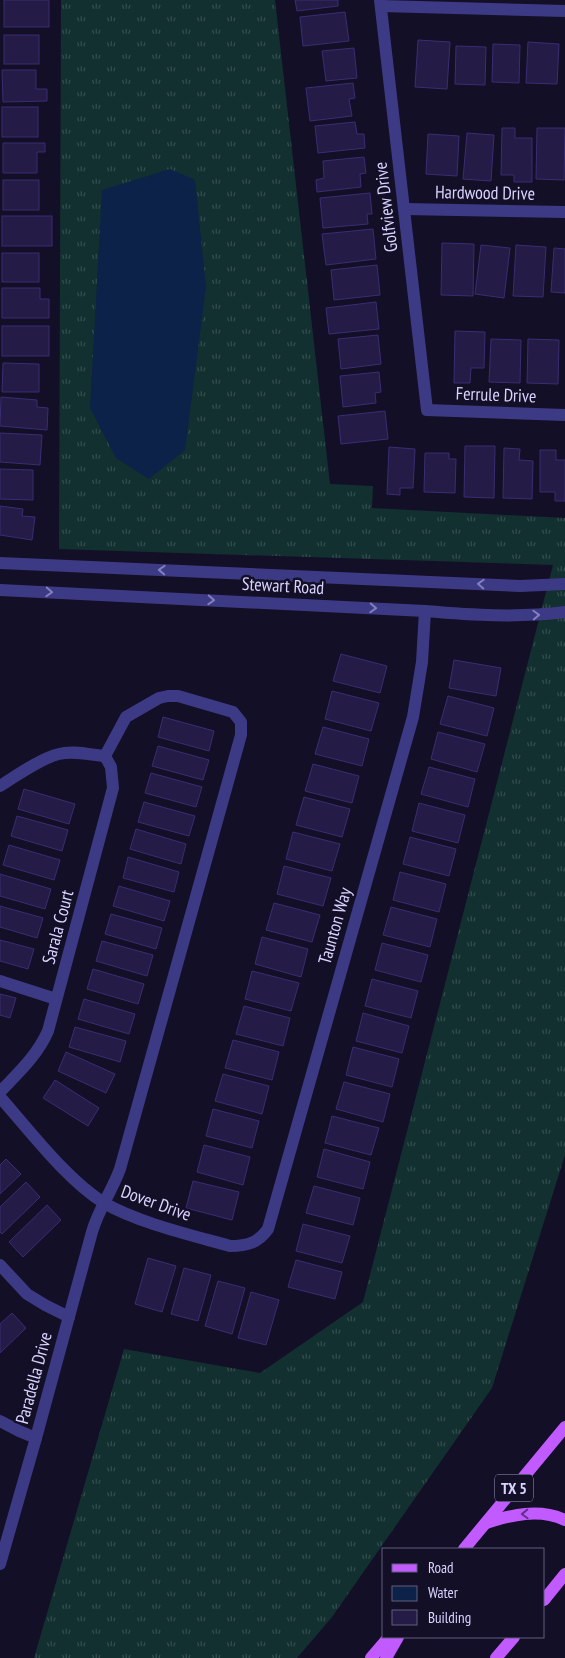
<svg xmlns="http://www.w3.org/2000/svg" width="565" height="1658" viewBox="0 0 565 1658" font-family="'PT Sans Narrow',sans-serif">
  <style>
    .grass { fill: url(#grass-tufts) }
    .water { fill: #0c2248 }
    .building { fill: #241b47; stroke: #3b2d73 }
    .lines { fill: none; stroke-linecap: round; stroke-linejoin: round }
    .minor { stroke: #3d3a85; stroke-width: 12 }
    .major { stroke: #c25bff; stroke-width: 12 }
    .oneway { stroke: #837fbc }
    .oneway2 { stroke: #623188 }
    .labels { text-anchor: middle; stroke-width: 5; stroke-linejoin: round; paint-order: stroke }
    .shield { fill: #130f26; stroke: #9e99be; stroke-width: 1 }
    .shield-label { font-size: 16px; font-weight: bold; fill: #d9d4ff }
    .street-label { font-size: 18px; fill: #d9d4ff; stroke: #130f26 }
  </style>
  <defs>
    <pattern id="grass-tufts" width="24" height="20" patternUnits="userSpaceOnUse" patternTransform="scale(1.25)"><rect width="24" height="20" fill="#12302f"/><path d="M3 7l-1-3M5 7V3M7 7l1-3M15 17l-1-3M17 17v-4M19 17l1-3" fill="none" stroke="#344d4e"/></pattern>
  </defs>
  <rect width="100%" height="100%" fill="#130f26"/>
  <polygon class="grass" points="61,0 275,0 330,484 373,486 372,508 565,518 565,1155 492,1388 332,1617 297,1658 34,1658 124,1349 260,1373 363,1302 553,565 59,549"/>
  <polygon class="water" points="170,169 195,180 206,287 185,450 149,479 116,458 90,408 102,190"/>
  <g class="building">
    <rect x="4" y="0" width="45" height="27"/>
    <polygon points="295,0 338,0 338,6 297,11"/>
    <polygon points="345,12 349,41 303,46 300,17"/>
    <rect x="4" y="35" width="35" height="29"/>
    <polygon points="418,40 450,42 447,89 415,87"/>
    <polygon points="528,42 559,44 557,84 526,83"/>
    <polygon points="493,44 520,45 519,83 492,82"/>
    <polygon points="456,46 486,47 485,85 455,84"/>
    <polygon points="354,48 357,78 326,81 322,51"/>
    <polygon points="2,70 36,70 36,89 47,89 47,101 3,102"/>
    <polygon points="353,83 355,98 349,99 352,116 310,121 306,88"/>
    <rect x="2" y="107" width="36" height="30"/>
    <polygon points="355,122 357,134 364,134 365,148 318,153 315,126"/>
    <polygon points="502,128 515,128 515,138 532,138 532,182 514,182 514,175 501,175"/>
    <polygon points="537,128 565,128 564,180 536,179"/>
    <polygon points="467,133 494,135 491,181 463,179"/>
    <polygon points="428,134 459,136 457,176 426,174"/>
    <polygon points="3,143 45,143 45,152 37,152 37,173 3,173"/>
    <polygon points="364,157 366,173 360,174 361,187 317,192 316,180 324,178 323,161"/>
    <rect x="3" y="180" width="36" height="30"/>
    <polygon points="370,193 372,214 367,214 368,224 323,228 320,198"/>
    <rect x="2" y="216" width="50" height="30"/>
    <polygon points="373,229 376,259 326,265 322,234"/>
    <polygon points="442,243 474,244 473,296 441,295"/>
    <polygon points="481,245 510,248 504,298 475,294"/>
    <polygon points="516,245 546,247 543,297 513,296"/>
    <polygon points="554,248 565,249 565,293 551,292"/>
    <rect x="2" y="253" width="37" height="29"/>
    <polygon points="377,265 380,295 334,300 331,270"/>
    <polygon points="2,288 40,288 40,299 49,299 49,318 2,318"/>
    <polygon points="376,302 379,329 329,334 326,308"/>
    <rect x="2" y="326" width="47" height="30"/>
    <polygon points="455,331 485,332 484,368 471,368 470,383 454,383"/>
    <polygon points="378,335 381,364 341,369 338,339"/>
    <polygon points="491,339 521,340 520,383 489,382"/>
    <polygon points="528,339 559,340 558,384 527,383"/>
    <polygon points="3,363 39,364 39,392 2,392"/>
    <polygon points="379,372 381,392 375,393 376,403 343,407 340,376"/>
    <polygon points="1,397 37,400 37,407 48,408 47,430 0,426"/>
    <polygon points="385,411 388,439 341,444 338,416"/>
    <polygon points="0,433 42,435 40,465 0,462"/>
    <polygon points="465,446 495,446 494,498 464,497"/>
    <polygon points="389,447 415,449 413,488 400,488 400,495 387,494"/>
    <polygon points="504,448 520,449 519,460 533,461 532,499 503,498"/>
    <polygon points="540,450 556,450 556,460 565,460 565,501 555,501 555,492 540,492"/>
    <polygon points="425,453 449,453 449,459 456,459 455,493 424,492"/>
    <polygon points="0,469 33,470 33,500 0,499"/>
    <polygon points="0,506 23,509 22,516 35,517 32,540 0,535"/>
    <polygon points="341,654 387,666 380,693 333,681"/>
    <polygon points="454,660 501,668 496,696 449,688"/>
    <polygon points="332,691 379,703 371,731 325,719"/>
    <polygon points="448,696 494,708 487,736 440,724"/>
    <polygon points="163,717 214,731 209,751 158,737"/>
    <polygon points="323,727 369,739 362,766 315,754"/>
    <polygon points="438,732 485,744 477,772 431,759"/>
    <polygon points="158,746 209,760 203,780 152,766"/>
    <polygon points="313,764 359,776 352,803 305,791"/>
    <polygon points="429,767 475,779 468,807 421,794"/>
    <polygon points="151,773 202,787 196,807 145,793"/>
    <polygon points="24,789 75,804 69,824 18,809"/>
    <polygon points="304,797 350,809 342,837 296,825"/>
    <polygon points="144,802 195,816 189,836 138,822"/>
    <polygon points="419,803 465,815 458,843 412,831"/>
    <polygon points="17,816 68,830 62,851 11,836"/>
    <polygon points="136,829 186,844 181,864 130,849"/>
    <polygon points="293,832 340,844 332,871 286,859"/>
    <polygon points="410,837 456,849 449,876 403,864"/>
    <polygon points="9,845 60,860 54,880 3,865"/>
    <polygon points="128,857 179,872 174,892 123,878"/>
    <polygon points="284,866 331,878 323,906 277,894"/>
    <polygon points="400,872 446,884 439,912 393,900"/>
    <polygon points="0,874 51,889 45,909 0,896"/>
    <polygon points="119,886 170,901 164,921 113,906"/>
    <polygon points="274,903 320,915 312,942 266,930"/>
    <polygon points="0,906 43,918 37,938 0,927"/>
    <polygon points="391,907 437,919 430,947 383,935"/>
    <polygon points="111,914 162,928 156,949 105,934"/>
    <polygon points="262,937 308,949 301,977 255,964"/>
    <polygon points="0,940 34,949 28,969 0,961"/>
    <polygon points="102,941 153,955 147,976 96,961"/>
    <polygon points="382,943 428,955 421,982 375,970"/>
    <polygon points="93,969 144,984 138,1004 87,989"/>
    <polygon points="252,971 299,983 291,1011 245,999"/>
    <polygon points="372,979 418,991 411,1018 365,1006"/>
    <polygon points="0,994 16,998 10,1018 0,1015"/>
    <polygon points="84,999 135,1014 129,1034 78,1019"/>
    <polygon points="244,1006 290,1018 283,1046 236,1034"/>
    <polygon points="363,1013 409,1026 402,1053 356,1041"/>
    <polygon points="75,1027 126,1041 120,1062 69,1047"/>
    <polygon points="233,1040 279,1052 272,1080 225,1068"/>
    <polygon points="353,1047 399,1059 392,1087 346,1075"/>
    <polygon points="66,1052 115,1074 106,1093 58,1071"/>
    <polygon points="223,1074 269,1086 262,1114 215,1101"/>
    <polygon points="55,1080 99,1108 88,1126 43,1098"/>
    <polygon points="344,1082 390,1094 383,1122 336,1109"/>
    <polygon points="213,1109 259,1121 252,1148 206,1136"/>
    <polygon points="332,1116 379,1128 371,1155 325,1143"/>
    <polygon points="204,1145 250,1157 243,1185 197,1172"/>
    <polygon points="324,1149 370,1162 363,1189 317,1177"/>
    <polygon points="6,1159 21,1174 0,1194 0,1165"/>
    <polygon points="193,1181 239,1192 232,1220 186,1208"/>
    <polygon points="26,1182 40,1197 2,1234 0,1232 0,1207"/>
    <polygon points="314,1186 360,1198 353,1225 306,1213"/>
    <polygon points="47,1205 61,1220 23,1257 9,1242"/>
    <polygon points="303,1224 350,1236 342,1263 296,1251"/>
    <polygon points="148,1258 176,1266 162,1312 135,1304"/>
    <polygon points="296,1260 342,1272 335,1299 288,1287"/>
    <polygon points="184,1268 211,1275 198,1321 171,1314"/>
    <polygon points="218,1281 245,1288 232,1334 205,1326"/>
    <polygon points="251,1292 279,1300 266,1345 238,1338"/>
    <polygon points="12,1313 26,1328 0,1353 0,1324"/>
  </g>
  <g class="lines">
    <g class="minor">
      <polyline points="380,0 427,410 565,415"/>
      <polyline points="381,6 565,11"/>
      <polyline points="404,209 565,212"/>
      <polyline points="0,563 520,586 565,584"/>
      <path d="M0,590L425,611C472,615 518,618 565,612"/>
      <path d="M0,786C16,776 41,758 59,754C73,750 91,755 105,756"/>
      <polyline points="0,981 56,999"/>
      <path d="M0,1092C18,1073 37,1056 48,1031L113,788L111,767L105,756"/>
      <path d="M0,1097C30,1131 66,1179 104,1203C139,1223 191,1235 230,1246C247,1246 258,1243 268,1229L413,717L422,662L425,611"/>
      <polyline points="0,1265 27,1294 45,1305 69,1317"/>
      <polyline points="0,1421 19,1431 36,1438"/>
      <path d="M0,1564L36,1438L92,1232C98,1210 112,1191 120,1169L241,735V722L233,712L178,696H168L159,698L126,717L105,756"/>
    </g>
    <g class="major">
      <path d="M486,1523C511,1515 539,1508 565,1520"/>
      <polyline points="464,1549 565,1427"/>
      <polyline points="544,1600 565,1574"/>
      <polyline points="371,1658 389,1637"/>
      <polyline points="386,1658 398,1637"/>
      <polyline points="496,1658 514,1637"/>
    </g>
  </g>
  <defs><path id="oneway-chevron" d="M-2-3.5L2.5 0L-2 3.5" fill="none" stroke-width="1.6" stroke-linecap="round" stroke-linejoin="round" transform="scale(1.25)"/></defs>
  <g class="oneway">
    <use href="#oneway-chevron" transform="translate(162 570) rotate(-178)"/>
    <use href="#oneway-chevron" transform="translate(481 584) rotate(-177)"/>
    <use href="#oneway-chevron" transform="translate(49 592) rotate(3)"/>
    <use href="#oneway-chevron" transform="translate(211 600) rotate(3)"/>
    <use href="#oneway-chevron" transform="translate(373 608) rotate(3)"/>
    <use href="#oneway-chevron" transform="translate(536 615) rotate(-2)"/>
  </g>
  <use class="oneway2" href="#oneway-chevron" transform="translate(525 1514) rotate(178)"/>
  <g class="labels">
    <rect class="shield" x="495" y="1474.5" width="38" height="27" rx="4"/>
    <g class="shield-label">
      <text x="514" y="1494">TX 5</text>
    </g>
    <g class="street-label">
      <text transform="translate(485 193) rotate(1)" y="6">Hardwood Drive</text>
      <text transform="translate(386 207) rotate(-97)" y="6">Golfview Drive</text>
      <text transform="translate(496 395) rotate(2)" y="6">Ferrule Drive</text>
      <text transform="translate(283 586) rotate(3)" y="6">Stewart Road</text>
      <text transform="translate(335 926) rotate(-74)" y="6">Taunton Way</text>
      <text transform="translate(58 927) rotate(-75)" y="6">Sarala Court</text>
      <text transform="translate(156 1203) rotate(20)" y="6">Dover Drive</text>
      <text transform="translate(34 1378) rotate(-75)" y="6">Paradella Drive</text>
    </g>
  </g>
  <rect x="382" y="1548" width="162" height="90" fill="#130f26" stroke="#625e7d"/>
  <rect x="392" y="1564" width="25" height="8" fill="#c25bff" stroke="#625e7d"/>
  <text x="428" y="1573" font-size="15" fill="#d9d4ff">Road</text>
  <rect x="392" y="1586" width="25" height="15" fill="#0c2248" stroke="#625e7d"/>
  <text x="428" y="1598" font-size="15" fill="#d9d4ff">Water</text>
  <rect x="392" y="1610" width="25" height="15" fill="#241b47" stroke="#625e7d"/>
  <text x="428" y="1623" font-size="15" fill="#d9d4ff">Building</text>
</svg>
